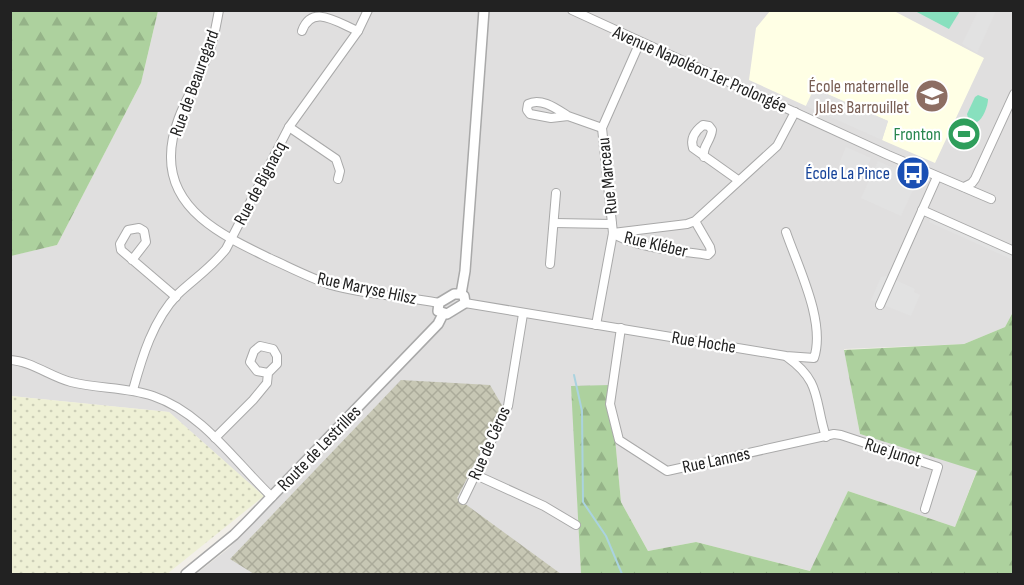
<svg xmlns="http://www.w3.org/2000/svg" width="1024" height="585" viewBox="0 0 1024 585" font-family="'Sofia Sans Condensed',sans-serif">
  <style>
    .residential { fill: #e0dfdf }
    .education { fill: #ffffe5 }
    .construction { fill: url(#construction-cross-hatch) }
    .farmland { fill: url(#farmland-dots) }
    .forest { fill: url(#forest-firs) }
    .pitch { fill: #88e0be }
    .parking { fill: #e2e2e2 }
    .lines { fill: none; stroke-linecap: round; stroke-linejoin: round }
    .stream { stroke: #aad3df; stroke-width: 2 }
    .minor-casing { stroke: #a9a9a9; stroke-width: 10 }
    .tertiary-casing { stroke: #a9a9a9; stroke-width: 12 }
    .minor { stroke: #fff; stroke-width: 8 }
    .tertiary { stroke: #fff; stroke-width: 9 }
    .labels { text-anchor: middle; stroke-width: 4.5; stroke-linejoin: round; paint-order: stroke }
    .street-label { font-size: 18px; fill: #222; stroke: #fff }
    .education-label { font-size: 18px; fill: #785e54; stroke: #fff; text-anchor: end }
    .leisure-label { font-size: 18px; fill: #27864d; stroke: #fff; text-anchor: end }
    .transit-label { font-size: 18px; fill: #164399; stroke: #fff; text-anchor: end }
  </style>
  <defs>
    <pattern id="construction-cross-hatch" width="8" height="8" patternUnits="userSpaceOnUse" patternTransform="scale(1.5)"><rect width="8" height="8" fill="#c7c7b4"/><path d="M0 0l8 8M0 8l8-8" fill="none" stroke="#abab9a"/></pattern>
    <pattern id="farmland-dots" width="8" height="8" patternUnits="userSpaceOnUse" patternTransform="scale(1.5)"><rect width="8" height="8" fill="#eef0d5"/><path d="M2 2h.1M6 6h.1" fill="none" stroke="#ccceb7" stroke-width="1.8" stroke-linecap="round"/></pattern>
    <pattern id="forest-firs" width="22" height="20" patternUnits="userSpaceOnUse" patternTransform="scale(1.5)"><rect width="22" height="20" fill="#add19e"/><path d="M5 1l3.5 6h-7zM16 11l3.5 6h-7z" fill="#95b388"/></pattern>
  </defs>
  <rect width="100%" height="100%" fill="#f2efe9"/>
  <polygon class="residential" points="158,11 1013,11 1013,312 1005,327 964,344 844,349 860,434 977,470 955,527 848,491 811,571 696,542 648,551 621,502 610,386 572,386 581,574 196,574 229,548 271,503 169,412 11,396 10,256 57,245 141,83"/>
  <polygon class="education" points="770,11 894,11 984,58 935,163 882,140 888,121 815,89 806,106 749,80 756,28"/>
  <polygon class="construction" points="401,380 490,385 503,407 457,498 561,574 254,574 230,559"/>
  <polygon class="farmland" points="11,396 169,412 264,496 167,574 11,574"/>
  <g class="forest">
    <polygon points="10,11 158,11 141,83 57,245 11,256"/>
    <polygon points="1013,312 1013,574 581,574 571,386 610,385 621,502 648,551 696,542 810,571 848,491 955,527 977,471 860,434 844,350 964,344 1005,327"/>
  </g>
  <g class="pitch">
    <polygon points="915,11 960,11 949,29"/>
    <path d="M978,95L988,99C988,106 983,119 977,122L968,118L967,114L975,97Z"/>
    <polygon points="957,122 978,132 971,146 950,136"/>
  </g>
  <g class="parking">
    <polygon points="978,11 996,11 977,53 962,44"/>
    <polygon points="814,88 888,121 882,140 806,106"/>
    <polygon points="846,147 871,158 863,176 839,164"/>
    <polygon points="878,161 918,179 901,216 861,198"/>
    <polygon points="931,216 1013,254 1013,260 929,222"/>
    <polygon points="887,276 915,289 914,292 920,295 911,316 871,300 881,277"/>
  </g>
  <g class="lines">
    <polyline class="stream" points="574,375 582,411 583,502 606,536 622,574"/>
    <defs>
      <g id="minor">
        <path d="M219,10C216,26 214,40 208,55C195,87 171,120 171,156C170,212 226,237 269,258C289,267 310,278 331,285C366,295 403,296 439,303"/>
        <polyline points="572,10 888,155 991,199"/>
        <path d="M302,31C312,3 338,23 358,31"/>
        <path d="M568,116C557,109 541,97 528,104L527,110L530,114L551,118L568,116L602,128"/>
        <polyline points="289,127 336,159 340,171 338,179"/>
        <path d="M704,157C702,146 711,141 712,130L709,126L703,125C695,131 690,138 693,148L738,180"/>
        <polyline points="964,187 972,183 975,179 1014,94"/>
        <polyline points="922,210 1014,251"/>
        <path d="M695,221L710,247L711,252L708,255C682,251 633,248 613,233L687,224L695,221L777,146L795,112"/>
        <polyline points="554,223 612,224"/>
        <polyline points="132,260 146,242 144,231 139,228 128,230 120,244 121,250 176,297"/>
        <polyline points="550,264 556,193"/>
        <path d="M465,303L786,356L814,358C826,322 798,267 786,232"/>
        <polyline points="880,305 937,177"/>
        <polyline points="596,325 613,233 602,128 640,42"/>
        <polyline points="621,328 610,404 619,440 667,471 834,434 841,435 938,467 925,509"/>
        <path d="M787,357C822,382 814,400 826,437"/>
        <path d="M10,360C31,361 51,377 71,382C98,389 126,387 153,396C203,413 235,462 272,497"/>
        <path d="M133,390C142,357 153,320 178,294C194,279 212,267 226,249L289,127L358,31L368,10"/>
        <polyline points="215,438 253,400 267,383 268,373 277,364 277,356 273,349 260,346 254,351 250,362 257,371 268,373"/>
        <polyline points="476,475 544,506 576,525"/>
        <polyline points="463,500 508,406 523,314"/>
      </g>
      <g id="tertiary">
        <polygon points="454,294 461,294 464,296 465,303 447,314 438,311 439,303"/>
        <polyline points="461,294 465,271 484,10"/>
        <polyline points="186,574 234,535 249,520 438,324 443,314"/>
      </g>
    </defs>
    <use href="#minor" class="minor-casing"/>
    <use href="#tertiary" class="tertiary-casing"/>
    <use href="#minor" class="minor"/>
    <use href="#tertiary" class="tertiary"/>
  </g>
  <defs>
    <symbol id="school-disc" viewBox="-11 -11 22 22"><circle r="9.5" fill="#8d6e63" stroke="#fff"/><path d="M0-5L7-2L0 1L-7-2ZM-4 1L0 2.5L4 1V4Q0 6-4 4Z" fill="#fff"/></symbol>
    <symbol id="stadium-disc" viewBox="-11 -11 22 22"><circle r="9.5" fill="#2e9e5b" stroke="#fff"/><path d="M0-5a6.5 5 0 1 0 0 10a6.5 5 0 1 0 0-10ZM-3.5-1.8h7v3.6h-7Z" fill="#fff"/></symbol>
    <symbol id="bus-disc" viewBox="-11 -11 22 22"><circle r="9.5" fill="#1a4fb4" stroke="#fff"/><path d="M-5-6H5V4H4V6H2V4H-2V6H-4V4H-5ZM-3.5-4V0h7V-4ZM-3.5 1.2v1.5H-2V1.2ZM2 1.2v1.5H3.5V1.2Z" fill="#fff"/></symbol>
  </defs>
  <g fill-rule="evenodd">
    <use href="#school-disc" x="913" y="77" width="38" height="38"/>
    <use href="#stadium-disc" x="945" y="115" width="38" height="38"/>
    <use href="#bus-disc" x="894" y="154" width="38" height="38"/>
  </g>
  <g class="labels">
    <g class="street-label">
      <text transform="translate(700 69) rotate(24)" y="6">Avenue Napoléon 1er Prolongée</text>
      <text transform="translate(194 83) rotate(-70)" y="6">Rue de Beauregard</text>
      <text transform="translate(607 176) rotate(-96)" y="6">Rue Marceau</text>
      <text transform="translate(260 183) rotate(-62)" y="6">Rue de Bignacq</text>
      <text transform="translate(656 244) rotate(13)" y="6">Rue Kléber</text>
      <text transform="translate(367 288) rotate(12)" y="6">Rue Maryse Hilsz</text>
      <text transform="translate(704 342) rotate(9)" y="6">Rue Hoche</text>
      <text transform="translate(489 443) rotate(-66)" y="6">Rue de Céros</text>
      <text transform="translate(319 448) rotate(-46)" y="6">Route de Lestrilles</text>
      <text transform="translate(893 452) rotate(18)" y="6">Rue Junot</text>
      <text transform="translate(716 460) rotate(-12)" y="6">Rue Lannes</text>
    </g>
    <g class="education-label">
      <text x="909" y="92">École maternelle<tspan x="909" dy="21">Jules Barrouillet</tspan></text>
    </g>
    <g class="leisure-label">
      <text x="941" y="140">Fronton</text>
    </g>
    <g class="transit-label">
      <text x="890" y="179">École La Pince</text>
    </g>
  </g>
  <rect width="1024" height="585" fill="none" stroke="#222222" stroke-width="24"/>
</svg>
